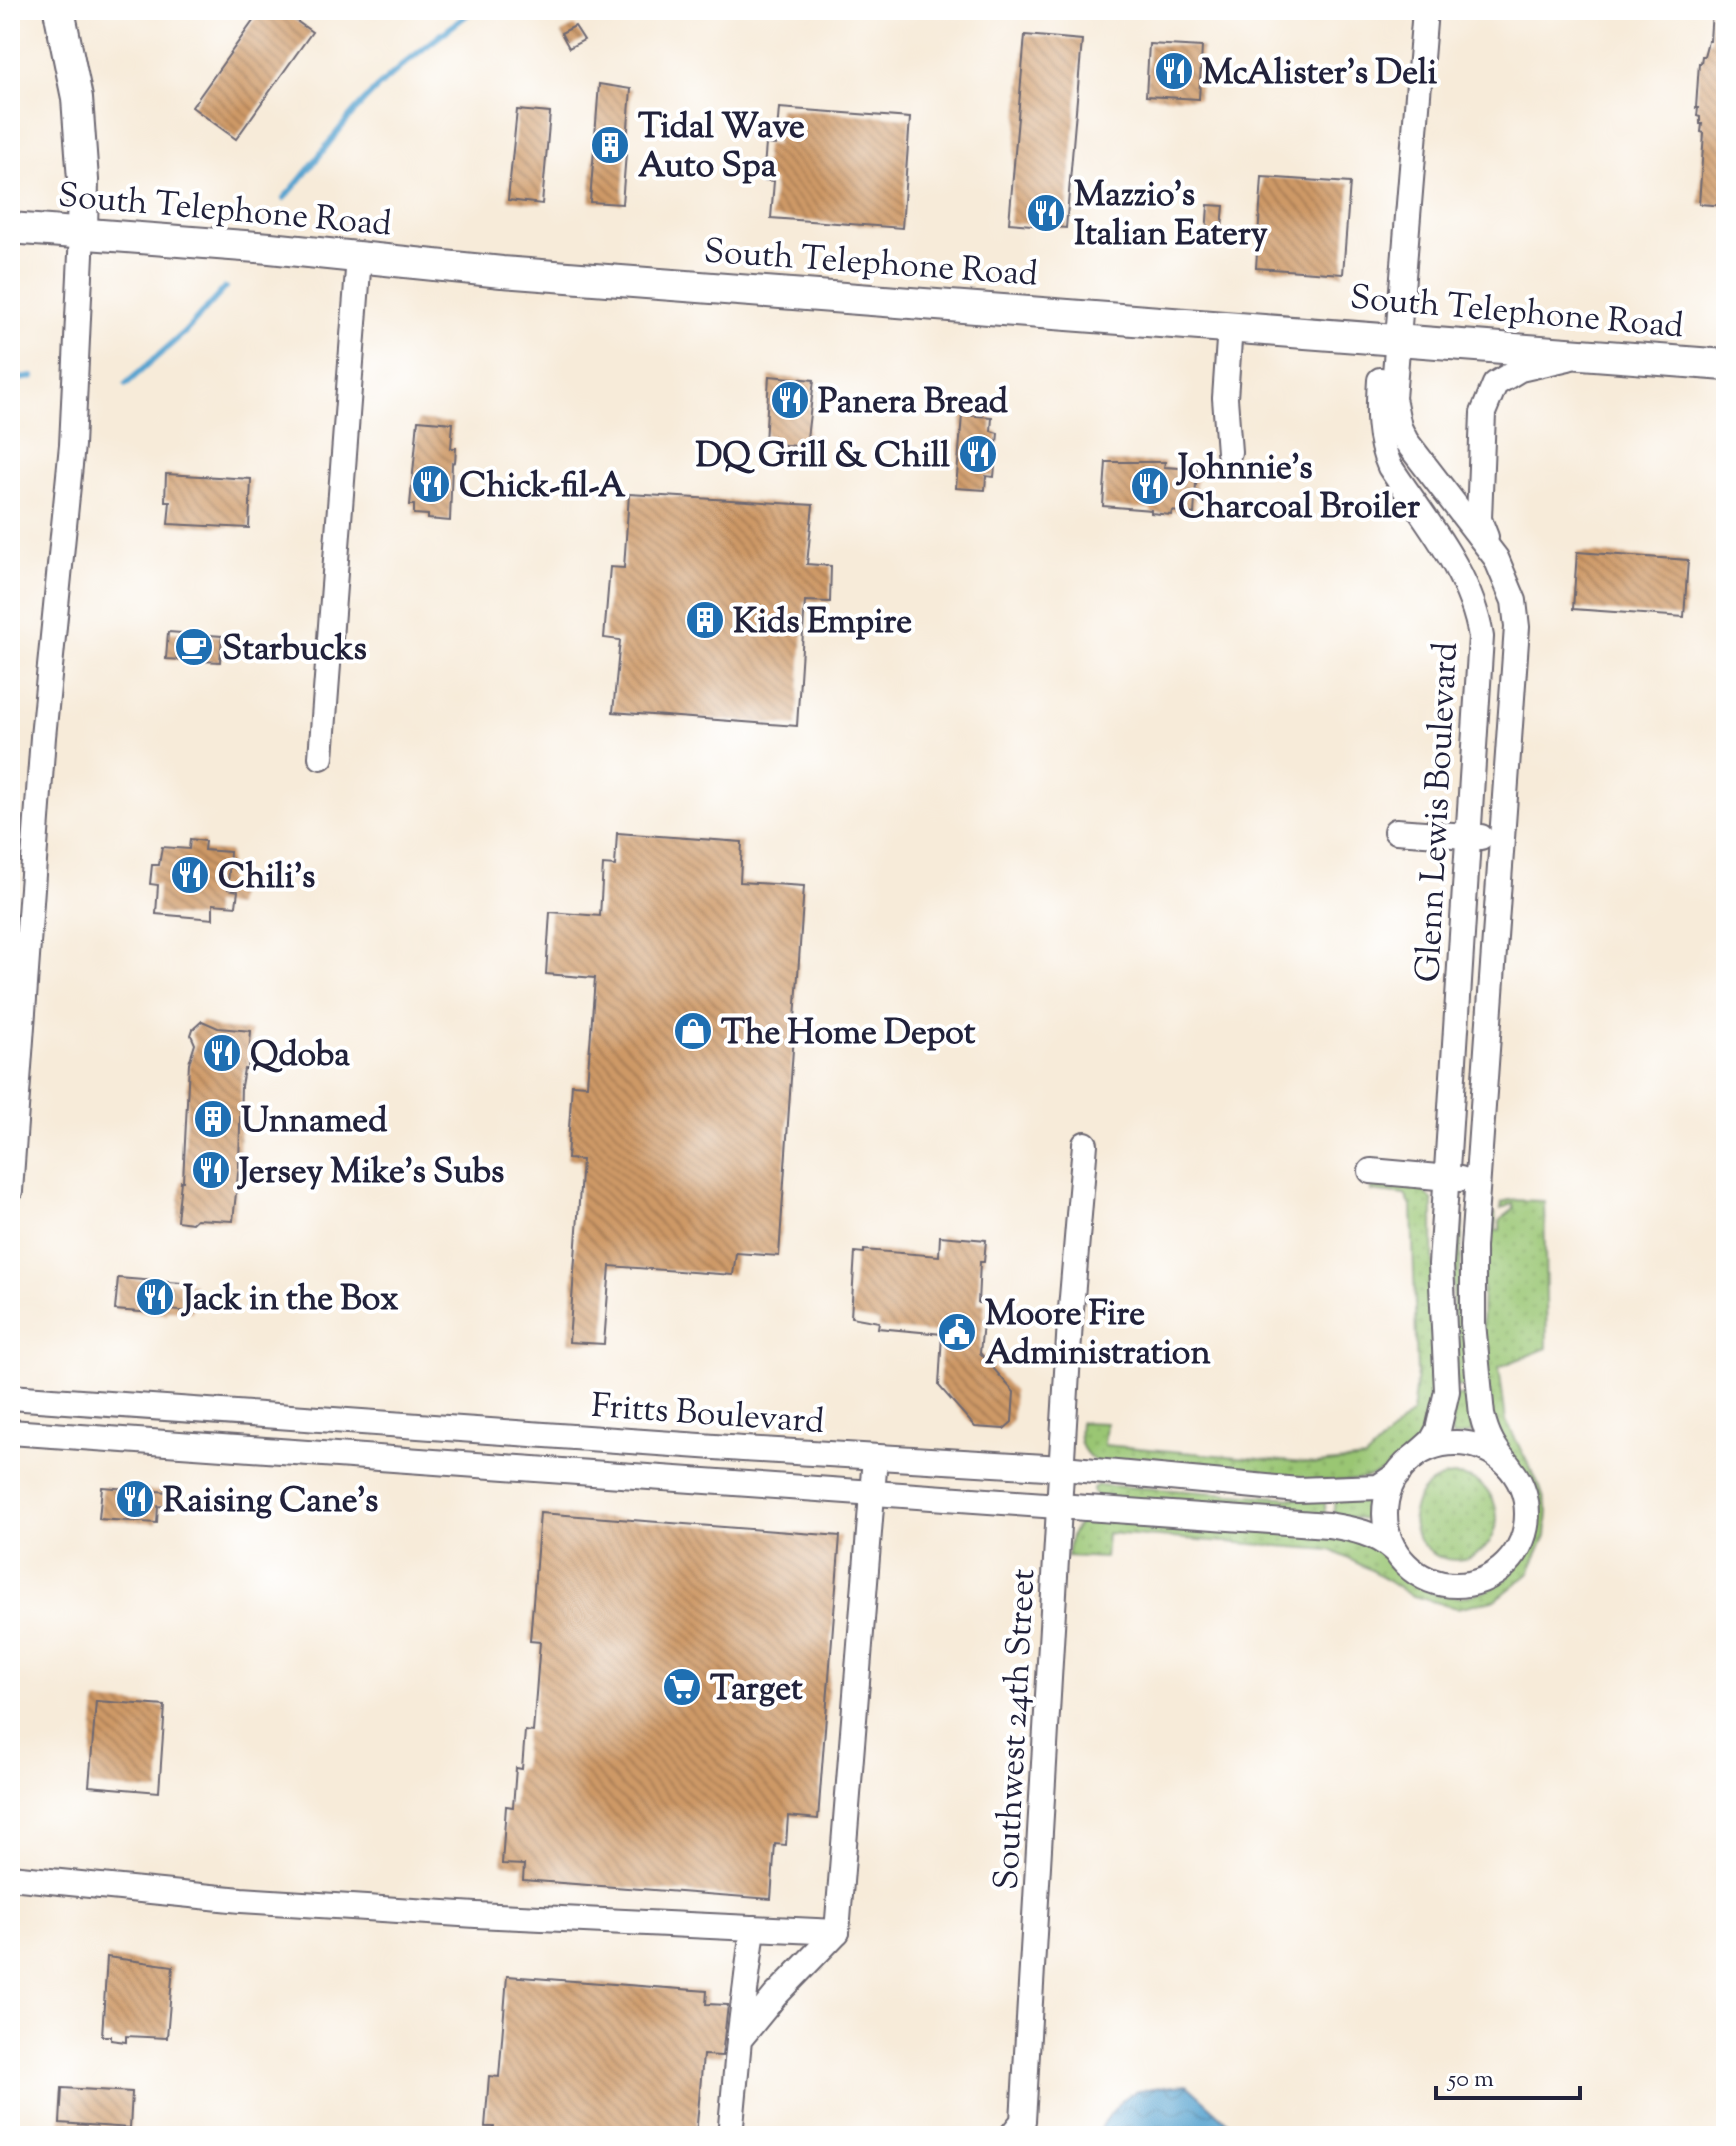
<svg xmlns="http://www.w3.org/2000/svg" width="1736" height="2146" viewBox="0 0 1736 2146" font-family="'Sorts Mill Goudy',serif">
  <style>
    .grass { fill: url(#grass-dots); stroke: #5e7457; stroke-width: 2 }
    .water { fill: url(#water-waves); stroke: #3c6285; stroke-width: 2 }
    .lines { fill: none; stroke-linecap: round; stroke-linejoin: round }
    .stream { stroke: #57a3cf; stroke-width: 6 }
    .building { fill: url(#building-back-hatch) }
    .minor-casing { stroke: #6d6872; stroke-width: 28 }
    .major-casing { stroke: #6d6872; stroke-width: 34 }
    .minor { stroke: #fff; stroke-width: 24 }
    .major { stroke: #fff; stroke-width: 30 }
    .labels { text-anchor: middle; stroke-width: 8; stroke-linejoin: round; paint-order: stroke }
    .poi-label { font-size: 34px; font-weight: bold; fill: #22223b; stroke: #fff; text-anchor: start }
    .street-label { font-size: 34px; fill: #22223b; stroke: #fff }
  </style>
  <defs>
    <pattern id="grass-dots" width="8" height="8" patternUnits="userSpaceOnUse" patternTransform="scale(2)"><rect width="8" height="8" fill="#9ac673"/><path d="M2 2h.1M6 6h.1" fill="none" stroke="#84aa64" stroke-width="1.8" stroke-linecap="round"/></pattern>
    <pattern id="water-waves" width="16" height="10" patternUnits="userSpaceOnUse" patternTransform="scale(2)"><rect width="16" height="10" fill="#57a3cf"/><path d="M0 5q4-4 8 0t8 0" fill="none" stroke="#4884a9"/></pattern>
    <pattern id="building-back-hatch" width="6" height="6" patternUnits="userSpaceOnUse" patternTransform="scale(2)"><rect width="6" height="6" fill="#ce9966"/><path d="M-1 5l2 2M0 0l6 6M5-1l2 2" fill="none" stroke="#a77c55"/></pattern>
  </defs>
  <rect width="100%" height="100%" fill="#fff"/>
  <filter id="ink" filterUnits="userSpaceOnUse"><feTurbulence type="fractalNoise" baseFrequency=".0125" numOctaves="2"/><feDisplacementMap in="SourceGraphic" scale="16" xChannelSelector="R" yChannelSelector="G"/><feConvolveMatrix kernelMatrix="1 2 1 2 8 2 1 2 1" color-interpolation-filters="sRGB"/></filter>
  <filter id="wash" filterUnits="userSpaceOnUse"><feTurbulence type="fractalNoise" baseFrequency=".006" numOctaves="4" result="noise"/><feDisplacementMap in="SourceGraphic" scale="32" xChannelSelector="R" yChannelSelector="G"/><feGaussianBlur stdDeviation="1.8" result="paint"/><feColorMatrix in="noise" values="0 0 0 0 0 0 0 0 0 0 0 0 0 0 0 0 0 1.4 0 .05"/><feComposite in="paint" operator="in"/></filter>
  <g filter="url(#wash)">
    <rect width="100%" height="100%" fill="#f7ebd9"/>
    <g class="grass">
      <path d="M1372,1180C1394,1183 1421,1180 1433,1202L1434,1397C1428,1433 1408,1461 1373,1476C1347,1486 1291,1478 1262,1476C1207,1471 1151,1466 1096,1462C1080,1450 1078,1441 1080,1422L1106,1423L1104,1445L1316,1464L1365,1459L1412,1413L1417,1373L1412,1208L1405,1195L1371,1191Z"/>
      <path d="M1509,1200L1544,1201L1547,1348L1499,1367L1506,1421L1540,1487L1548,1511L1546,1536L1528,1574L1497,1599L1457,1608L1410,1595L1371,1570L1331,1550L1107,1533L1105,1558L1067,1556C1070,1539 1070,1528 1086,1519L1353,1538C1361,1542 1372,1546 1380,1552C1393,1562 1400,1575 1415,1585C1446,1604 1493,1599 1514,1570C1529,1549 1537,1527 1533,1502C1527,1469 1494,1449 1489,1416C1479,1350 1482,1282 1486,1215L1495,1214L1496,1231H1500V1220L1514,1209L1513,1204L1501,1209L1502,1202Z"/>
      <polygon points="1458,1212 1463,1216 1460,1272 1467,1386 1454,1387 1452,1215"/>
      <polygon points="1470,1395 1472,1433 1453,1438 1451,1435 1454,1396"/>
      <circle cx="1455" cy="1518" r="42"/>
      <polygon points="1098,1485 1325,1500 1325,1515 1099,1498 1093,1493 1093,1488"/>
      <polygon points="1335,1500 1372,1501 1374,1521 1333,1515"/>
    </g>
    <path class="water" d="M1187,2085L1243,2136H1096C1127,2086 1130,2090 1187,2085Z"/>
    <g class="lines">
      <g class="stream">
        <path d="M284,198C310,171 330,139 355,111C389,72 433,42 473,10"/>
        <polyline points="10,380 33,377"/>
        <polyline points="126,384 185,332 225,288"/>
      </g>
    </g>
    <g id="blocks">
      <g class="building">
        <polygon points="261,10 281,10 312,32 236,139 192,107"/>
        <polygon points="1712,10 1726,10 1726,206 1699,204 1704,133 1701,132 1702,124 1700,124 1700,117 1697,116 1698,108 1696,108 1699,63 1701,63 1702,56 1704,56 1708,41 1710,41"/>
        <polygon points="575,26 584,40 569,48 561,33"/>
        <polygon points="1025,35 1082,40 1066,228 1009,223"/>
        <polygon points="1149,44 1202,47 1199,99 1146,96"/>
        <polygon points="599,84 631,89 622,204 590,202"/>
        <polygon points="779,108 910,118 902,228 771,218 774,181 763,180 766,144 776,145"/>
        <polygon points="517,110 550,113 542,204 508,200"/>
        <polygon points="1262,177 1350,183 1343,274 1256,268"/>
        <polygon points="1208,205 1224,206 1221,238 1206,236"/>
        <polygon points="769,376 814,380 806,447 765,443"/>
        <polygon points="962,415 992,417 991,431 998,433 994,477 986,476 985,490 956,488"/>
        <polygon points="418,420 453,423 451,448 456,448 455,462 452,463 450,521 428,519 428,515 414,514 414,505 410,505"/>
        <polygon points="1106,462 1165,462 1164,467 1197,469 1194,514 1172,511 1171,515 1151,513 1151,510 1103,506"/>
        <polygon points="166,474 251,479 249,528 168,524 170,501 165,501"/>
        <polygon points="629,494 813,505 807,564 831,566 830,602 805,601 797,726 613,712 620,640 604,638 610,567 624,568"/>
        <polygon points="1577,552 1688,560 1684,617 1573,609"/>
        <polygon points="168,632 222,636 220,662 166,659"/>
        <polygon points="617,833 742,842 740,882 804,886 779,1256 736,1253 733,1275 610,1266 604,1344 569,1342 582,1160 567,1159 572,1084 587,1085 595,978 546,974 550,912 600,916 603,865 615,866"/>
        <polygon points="190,839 205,841 204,850 230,852 228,889 238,891 236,906 213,904 213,919 156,914 158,885 150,884 152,865 159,865 162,847 189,849"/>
        <polygon points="202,1021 218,1028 251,1031 248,1069 244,1069 241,1086 239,1165 233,1221 196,1219 192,1223 177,1221 181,1181 183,1181 189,1063 195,1044 191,1035 193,1029"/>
        <polygon points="940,1236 986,1240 984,1262 980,1262 978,1303 985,1303 980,1353 1014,1392 1012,1422 1004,1429 975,1427 939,1386 942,1334 878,1328 879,1322 851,1317 855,1252 864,1253 864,1250 939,1256"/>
        <polygon points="118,1278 194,1284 192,1312 168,1310 166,1314 115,1310"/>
        <polygon points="102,1487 169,1492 168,1507 158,1506 157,1523 99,1519"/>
        <polygon points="540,1513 840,1536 818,1819 788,1816 786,1845 775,1844 771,1899 523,1880 524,1865 502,1864 506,1806 513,1807 516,1768 522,1769 525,1731 533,1732 540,1642 530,1641"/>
        <polygon points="96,1701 165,1706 159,1792 89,1786"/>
        <polygon points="107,1957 173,1966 167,2038 126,2036 126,2042 111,2040 111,2036 102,2036"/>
        <polygon points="507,1976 707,1991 706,2004 728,2005 722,2056 703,2055 696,2136 493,2136 494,2127 485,2127 489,2076 499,2077"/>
        <polygon points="62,2088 132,2092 130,2128 60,2123"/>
      </g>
    </g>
  </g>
  <g filter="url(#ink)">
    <use href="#blocks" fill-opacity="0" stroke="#6d6872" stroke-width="2"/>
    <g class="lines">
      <defs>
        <g id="minor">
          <path d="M1425,10L1393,398L1399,427L1406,441L1496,558L1514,601L1517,627L1473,1247V1323L1482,1415C1487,1436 1494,1449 1509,1466"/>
          <path d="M1380,380C1378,411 1377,438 1390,467C1425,520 1471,573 1481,637L1441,1264L1447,1391L1438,1430L1432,1441L1414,1457"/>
          <polyline points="1229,452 1225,398 1230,326"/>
          <polyline points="1486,537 1479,519 1483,413 1495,384 1520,369 1568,358"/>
          <polyline points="321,757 359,257"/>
          <polyline points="1396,831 1481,837"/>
          <polyline points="1371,1171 1460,1179"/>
          <polyline points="10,1191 43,737 72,445 82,233"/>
          <polyline points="10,1397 743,1449 1063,1468 1298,1490 1378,1487 1398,1474"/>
          <path d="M10,1432L1328,1525C1353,1529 1375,1533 1394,1550"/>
          <circle cx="1456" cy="1514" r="71"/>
          <polyline points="10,1877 241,1900 476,1915 837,1932 875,1457"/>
          <polyline points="739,2040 753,1928"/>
          <polyline points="730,2136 739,2040 775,1996 837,1932"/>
          <polyline points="1011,2136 1023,2121 1070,1321 1085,1144"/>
        </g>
        <g id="major">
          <polyline points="59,10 77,98 83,180 82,233"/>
          <polyline points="10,228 270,248 502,272 1726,365"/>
        </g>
      </defs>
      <use href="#minor" class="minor-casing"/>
      <use href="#major" class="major-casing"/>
      <use href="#minor" class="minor"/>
      <use href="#major" class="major"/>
    </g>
  </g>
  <defs>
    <symbol id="restaurant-disc" viewBox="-11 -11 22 22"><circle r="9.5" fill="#1f6fb2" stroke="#fff"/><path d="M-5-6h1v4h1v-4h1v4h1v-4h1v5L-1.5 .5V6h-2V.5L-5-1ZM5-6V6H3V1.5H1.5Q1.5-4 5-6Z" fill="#fff"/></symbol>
    <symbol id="building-disc" viewBox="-11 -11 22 22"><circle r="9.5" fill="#1f6fb2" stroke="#fff"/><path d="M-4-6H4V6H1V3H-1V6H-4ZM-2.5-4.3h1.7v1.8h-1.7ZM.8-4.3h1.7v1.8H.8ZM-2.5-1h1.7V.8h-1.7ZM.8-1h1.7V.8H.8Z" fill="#fff"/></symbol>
    <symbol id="cafe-disc" viewBox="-11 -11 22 22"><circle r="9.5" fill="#1f6fb2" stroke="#fff"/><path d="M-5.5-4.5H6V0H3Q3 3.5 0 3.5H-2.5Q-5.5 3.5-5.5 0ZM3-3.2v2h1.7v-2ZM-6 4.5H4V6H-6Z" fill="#fff"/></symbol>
    <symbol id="shop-disc" viewBox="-11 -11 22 22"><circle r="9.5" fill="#1f6fb2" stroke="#fff"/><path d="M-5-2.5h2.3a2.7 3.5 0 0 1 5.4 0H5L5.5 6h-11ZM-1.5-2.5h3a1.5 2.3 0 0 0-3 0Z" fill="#fff"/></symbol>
    <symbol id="civic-disc" viewBox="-11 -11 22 22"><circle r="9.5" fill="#1f6fb2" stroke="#fff"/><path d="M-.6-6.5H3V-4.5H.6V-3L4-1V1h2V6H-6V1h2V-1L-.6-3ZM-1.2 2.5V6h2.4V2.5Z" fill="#fff"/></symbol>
    <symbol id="supermarket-disc" viewBox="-11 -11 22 22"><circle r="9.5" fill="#1f6fb2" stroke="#fff"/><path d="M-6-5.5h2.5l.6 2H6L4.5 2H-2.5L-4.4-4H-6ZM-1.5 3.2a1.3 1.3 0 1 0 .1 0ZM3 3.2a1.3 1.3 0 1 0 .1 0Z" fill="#fff"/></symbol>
  </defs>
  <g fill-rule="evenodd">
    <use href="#restaurant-disc" x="1152" y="49" width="44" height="44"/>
    <use href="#building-disc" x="588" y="123" width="44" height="44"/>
    <use href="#restaurant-disc" x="1024" y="191" width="44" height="44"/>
    <use href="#restaurant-disc" x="768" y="378" width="44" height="44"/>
    <use href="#restaurant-disc" x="956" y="432" width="44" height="44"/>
    <use href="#restaurant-disc" x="409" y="462" width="44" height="44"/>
    <use href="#restaurant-disc" x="1128" y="464" width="44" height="44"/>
    <use href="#building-disc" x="683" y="598" width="44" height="44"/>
    <use href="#cafe-disc" x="172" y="625" width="44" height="44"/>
    <use href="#restaurant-disc" x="168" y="853" width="44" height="44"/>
    <use href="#shop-disc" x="671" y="1009" width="44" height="44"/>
    <use href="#restaurant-disc" x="200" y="1031" width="44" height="44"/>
    <use href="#building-disc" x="191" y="1097" width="44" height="44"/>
    <use href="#restaurant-disc" x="189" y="1148" width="44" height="44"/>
    <use href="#restaurant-disc" x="133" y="1275" width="44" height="44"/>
    <use href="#civic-disc" x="935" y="1310" width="44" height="44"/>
    <use href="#restaurant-disc" x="113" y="1477" width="44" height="44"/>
    <use href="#supermarket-disc" x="660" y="1665" width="44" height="44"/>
  </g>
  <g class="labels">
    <g class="poi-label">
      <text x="1202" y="83">McAlister's Deli</text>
      <text x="638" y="137">Tidal Wave<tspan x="638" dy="39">Auto Spa</tspan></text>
      <text x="1074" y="205">Mazzio's<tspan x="1074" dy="39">Italian Eatery</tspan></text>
      <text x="818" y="412">Panera Bread</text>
      <text x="950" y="466" text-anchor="end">DQ Grill &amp; Chill</text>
      <text x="1178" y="478">Johnnie's<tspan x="1178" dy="39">Charcoal Broiler</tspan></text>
      <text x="459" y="496">Chick-fil-A</text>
      <text x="733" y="632">Kids Empire</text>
      <text x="222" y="659">Starbucks</text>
      <text x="218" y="887">Chili's</text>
      <text x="721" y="1043">The Home Depot</text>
      <text x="250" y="1065">Qdoba</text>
      <text x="241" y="1131">Unnamed</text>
      <text x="239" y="1182">Jersey Mike's Subs</text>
      <text x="183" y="1309">Jack in the Box</text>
      <text x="985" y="1324">Moore Fire<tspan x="985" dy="39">Administration</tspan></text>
      <text x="163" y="1511">Raising Cane's</text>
      <text x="710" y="1699">Target</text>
    </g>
    <g class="street-label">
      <text transform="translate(225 208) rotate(5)" y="12">South Telephone Road</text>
      <text transform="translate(871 261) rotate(4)" y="12">South Telephone Road</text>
      <text transform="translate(1517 310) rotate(5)" y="12">South Telephone Road</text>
      <text transform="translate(1435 812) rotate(-87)" y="12">Glenn Lewis Boulevard</text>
      <text transform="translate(708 1412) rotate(4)" y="12">Fritts Boulevard</text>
      <text transform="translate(1013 1729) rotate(-87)" y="12">Southwest 24th Street</text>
    </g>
  </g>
  <rect width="1736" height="2146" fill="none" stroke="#fff" stroke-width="40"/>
  <path d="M1436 2086v12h144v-12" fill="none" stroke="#22223b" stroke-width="4"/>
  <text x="1448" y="2086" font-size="24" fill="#22223b" stroke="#ffffff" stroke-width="6" paint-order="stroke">50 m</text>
</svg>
